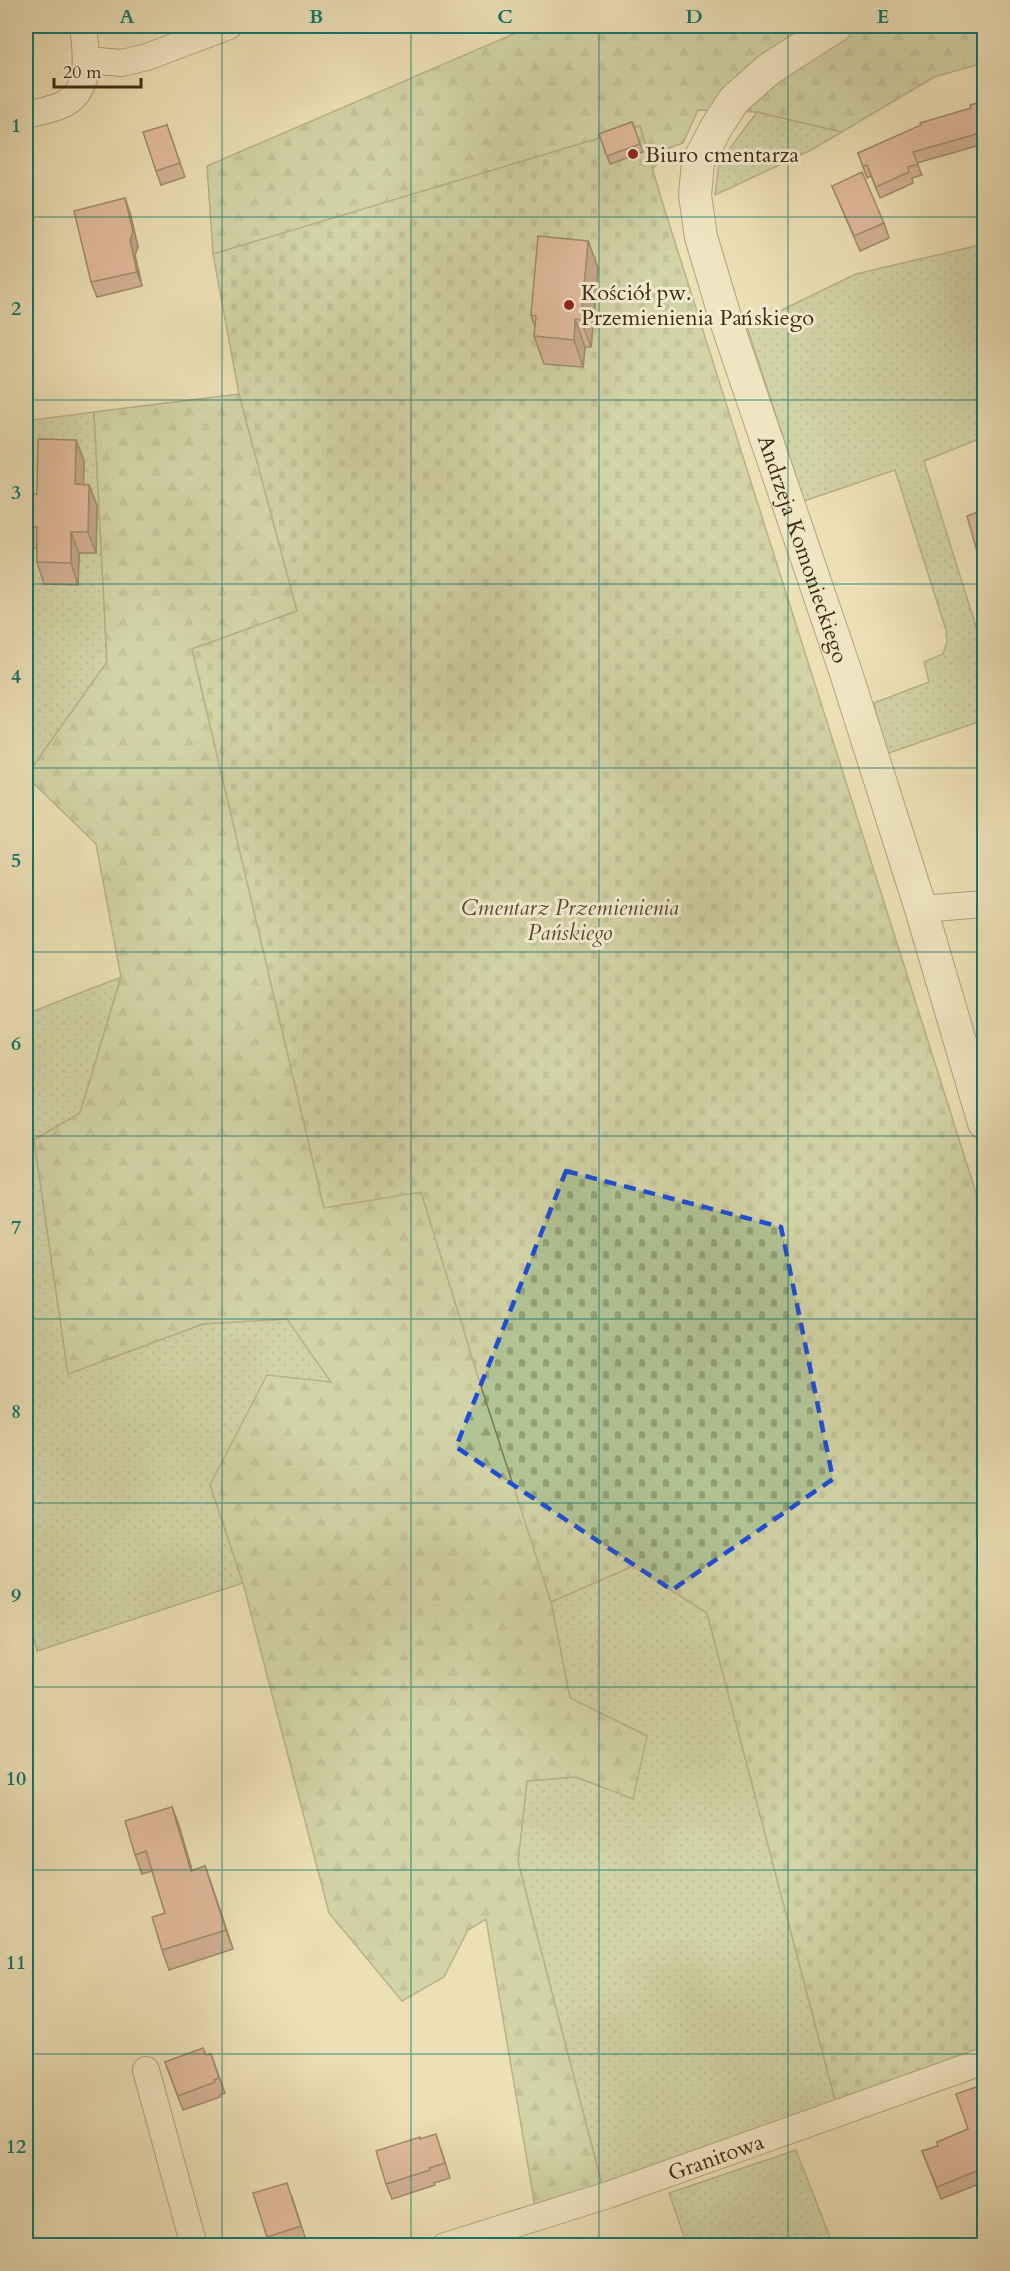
<svg xmlns="http://www.w3.org/2000/svg" width="1010" height="2271" viewBox="0 0 1010 2271" font-family="Cardo,serif">
  <style>
    .grass { fill: url(#grass-dots); stroke: #797854; stroke-width: 1.5 }
    .forest { fill: url(#forest-firs); stroke: #797854; stroke-width: 1.5 }
    .cemetery { fill: url(#cemetery-stones); stroke: #797854; stroke-width: 1.5 }
    .lines { fill: none; stroke-linecap: round; stroke-linejoin: round }
    .minor-casing { stroke: #6b593d; stroke-width: 28 }
    .tertiary-casing { stroke: #6b593d; stroke-width: 34 }
    .minor { stroke: #f3ebd0; stroke-width: 26 }
    .tertiary { stroke: #f3ebd0; stroke-width: 32 }
    .wall { fill: #b87a6f; stroke: #402c14; stroke-width: 1.5 }
    .shaded-wall { fill: #96635a; stroke: #402c14; stroke-width: 1.5 }
    .building { fill: #d68e81; stroke: #402c14; stroke-width: 1.5 }
    .marked { fill: none; stroke: #1d4ed8; stroke-width: 4.5; stroke-dasharray: 12 8; stroke-linejoin: round }
    .grid { fill: none; stroke: #0f766e; stroke-width: 1.5; stroke-opacity: 0.55 }
    .poi-dot { fill: #8f2418; stroke: #f3ebd0; stroke-width: 2 }
    .labels { text-anchor: middle; stroke-width: 6; stroke-linejoin: round; paint-order: stroke }
    .poi-label { font-size: 22px; fill: #402c14; stroke: #f3ebd0; text-anchor: start }
    .street-label { font-size: 22px; fill: #402c14; stroke: #f3ebd0 }
    .park-label { font-size: 22px; font-style: italic; fill: #574a2e; stroke: #f3ebd0 }
    .neatline { fill: none; stroke: #0f766e; stroke-width: 2 }
    .grid-label { font-size: 20px; text-anchor: middle; font-weight: bold; fill: #0f766e }
  </style>
  <defs>
    <pattern id="grass-dots" width="8" height="8" patternUnits="userSpaceOnUse" patternTransform="scale(1.5)"><rect width="8" height="8" fill="#b2c394"/><path d="M2 2h.1M6 6h.1" fill="none" stroke="#929f78" stroke-width="1.8" stroke-linecap="round"/></pattern>
    <pattern id="forest-firs" width="22" height="20" patternUnits="userSpaceOnUse" patternTransform="scale(1.5)"><rect width="22" height="20" fill="#b2c394"/><path d="M5 1l3.5 6h-7zM16 11l3.5 6h-7z" fill="#929f78"/></pattern>
    <pattern id="cemetery-stones" width="16" height="16" patternUnits="userSpaceOnUse" patternTransform="scale(1.5)"><rect width="16" height="16" fill="#b2c394"/><path d="M2 7V4a2 2 0 0 1 4 0v3zM10 15v-3a2 2 0 0 1 4 0v3z" fill="#929f78"/></pattern>
  </defs>
  <rect width="100%" height="100%" fill="#ede0b7"/>
  <filter id="stains"><feTurbulence type="fractalNoise" baseFrequency=".00333" numOctaves="4"/><feColorMatrix values="0 0 0 0 .2 0 0 0 0 .09 0 0 0 0 .02 0 0 0 .5 -.17"/></filter>
  <radialGradient id="worn" r=".72"><stop offset=".6" stop-color="#630" stop-opacity="0"/><stop offset="1" stop-color="#630" stop-opacity=".3"/></radialGradient>
  <g class="grass">
    <polygon points="757,112 842,132 809,151 715,195 719,163"/>
    <polygon points="984,244 984,437 924,461 984,652 984,720 886,754 874,703 929,682 924,662 943,654 947,642 946,630 895,470 804,501 747,327 856,274"/>
    <polygon points="94,412 107,662 26,777 26,421"/>
    <polygon points="121,977 80,1113 34,1140 68,1374 203,1324 287,1319 332,1383 211,1485 243,1583 37,1651 26,1607 26,1014"/>
    <polygon points="633,1566 707,1613 835,2100 819,2111 602,2185 518,1862 527,1781 576,1777 632,1798 647,1736 570,1698 551,1602"/>
    <polygon points="796,2150 833,2245 687,2245 669,2193"/>
    <polygon points="984,2237 984,2245 936,2245"/>
  </g>
  <g class="forest">
    <polygon points="532,26 984,26 984,63 934,77 842,132 757,112 698,110 683,143 669,148 653,169 640,126 213,254 207,166"/>
    <polygon points="239,394 297,611 192,649 324,1208 421,1191 551,1602 570,1698 647,1736 633,1799 576,1777 527,1781 518,1862 602,2185 535,2207 486,1919 468,1930 444,1977 402,2001 329,1913 243,1583 210,1485 267,1375 331,1382 287,1319 203,1324 68,1374 34,1140 80,1113 121,977 96,844 26,776 107,662 94,412"/>
  </g>
  <polygon class="cemetery" points="640,126 661,198 984,1218 984,2049 835,2100 707,1613 633,1566 551,1602 478,1377 421,1192 324,1208 192,649 297,611 239,394 213,254"/>
  <g class="lines">
    <defs>
      <g id="minor">
        <polyline points="86,60 122,63 147,57 229,26"/>
        <path d="M26,115C37,112 51,110 62,105C93,91 86,53 83,26"/>
        <polyline points="921,909 984,904"/>
        <polyline points="146,2070 194,2246"/>
        <path id="s1" d="M445,2246L608,2195L984,2061"/>
      </g>
      <g id="tertiary">
        <path id="s2" d="M836,26L769,69L734,100L717,126L698,162L695,195L701,237L728,327L846,673L921,909L984,1123"/>
      </g>
    </defs>
    <use href="#minor" class="minor-casing"/>
    <use href="#tertiary" class="tertiary-casing"/>
    <use href="#minor" class="minor"/>
    <use href="#tertiary" class="tertiary"/>
  </g>
  <g class="wall">
    <polygon points="984,101 984,144 917,163 922,175 912,178 913,183 880,198 871,176 867,178 858,153 971,108"/>
    <polygon points="632,122 643,152 610,164 599,134"/>
    <polygon points="167,125 185,177 161,185 156,171"/>
    <polygon points="832,186 884,223 889,238 860,251 838,200"/>
    <polygon points="130,213 138,247 135,255 142,286 97,297 91,282"/>
    <polygon points="588,241 598,268 591,347 585,347 583,367 544,364 534,336 535,327 531,315"/>
    <polygon points="76,440 84,461 83,485 89,485 97,506 96,553 79,553 78,585 44,584 37,562 37,548 31,548 26,533 26,494 37,494"/>
    <polygon points="984,507 984,574 980,562 981,511"/>
    <polygon points="172,1807 179,1826 192,1871 205,1866 233,1949 169,1970 162,1950 165,1913 152,1871 142,1874 135,1855"/>
    <polygon points="211,2054 225,2093 220,2095 220,2097 183,2110 165,2062"/>
    <polygon points="984,2092 984,2182 941,2199 922,2151 938,2146 968,2129"/>
    <polygon points="420,2139 441,2149 450,2178 434,2183 435,2185 392,2199 386,2184"/>
    <polygon points="292,2197 306,2240 290,2246 270,2246 267,2237"/>
  </g>
  <g class="shaded-wall">
    <polygon points="125,198 130,213 138,247 135,255 142,286 137,272 130,240"/>
    <polygon points="588,241 598,268 591,347 581,320"/>
    <polygon points="575,319 585,347 583,367 574,340"/>
    <polygon points="76,440 84,461 83,506 75,484"/>
    <polygon points="89,485 97,506 96,553 88,532"/>
    <polygon points="71,532 79,553 78,585 71,563"/>
    <polygon points="172,1807 179,1826 198,1890 191,1871"/>
    <polygon points="205,1866 212,1886 233,1949 226,1930"/>
  </g>
  <g class="building">
    <polygon points="984,101 984,132 913,152 918,164 908,167 909,172 876,187 867,165 863,166 858,153 921,125 920,123 971,108 970,105"/>
    <polygon points="632,122 640,144 607,156 599,134"/>
    <polygon points="167,125 180,163 156,171 143,132"/>
    <polygon points="862,172 884,223 854,236 832,186"/>
    <polygon points="125,198 133,232 130,240 137,272 91,282 74,211"/>
    <polygon points="538,236 588,241 581,320 575,319 574,340 534,336 536,316 531,315"/>
    <polygon points="38,439 76,440 75,484 89,485 88,532 71,532 71,563 37,562 37,527 26,526 26,494 37,494"/>
    <polygon points="984,507 984,561 980,562 967,516 981,511 980,508"/>
    <polygon points="172,1807 191,1871 205,1866 226,1930 162,1950 152,1917 165,1913 146,1851 135,1855 125,1821"/>
    <polygon points="203,2048 206,2055 211,2054 219,2078 214,2080 215,2082 178,2096 165,2062"/>
    <polygon points="982,2085 984,2093 984,2168 937,2187 922,2151 938,2146 937,2142 968,2129 956,2094"/>
    <polygon points="436,2134 445,2163 429,2168 430,2170 386,2184 376,2151 420,2137 420,2139"/>
    <polygon points="287,2183 301,2226 267,2237 253,2193"/>
  </g>
  <path d="M0 0H1010V2271H0ZM566,1171L781,1227L833,1479L672,1590L456,1447Z" fill="#ede0b7" fill-opacity=".55" fill-rule="evenodd"/>
  <path class="marked" d="M566,1171L781,1227L833,1479L672,1590L456,1447Z"/>
  <path class="grid" d="M222,26V2246M411,26V2246M599,26V2246M788,26V2246M26,217H984M26,400H984M26,584H984M26,768H984M26,952H984M26,1136H984M26,1319H984M26,1503H984M26,1687H984M26,1870H984M26,2054H984"/>
  <g class="poi-dot">
    <circle cx="633" cy="154" r="6"/>
    <circle cx="569" cy="305" r="6"/>
  </g>
  <g class="labels">
    <g class="poi-label">
      <text x="645" y="162">Biuro cmentarza</text>
      <text x="581" y="300">Kościół pw.<tspan x="581" dy="25">Przemienienia Pańskiego</tspan></text>
    </g>
    <g class="street-label">
      <text dy="8" stroke="none"><textPath href="#s2" startOffset="602">Andrzeja Komonieckiego</textPath></text>
      <text dy="8" stroke="none"><textPath href="#s1" startOffset="285">Granitowa</textPath></text>
    </g>
    <g class="park-label">
      <text x="570" y="915">Cmentarz Przemienienia<tspan x="570" dy="25">Pańskiego</tspan></text>
    </g>
  </g>
  <rect width="1010" height="2271" fill="none" stroke="#ede0b7" stroke-width="66"/>
  <path d="M54 78v9h87v-9" fill="none" stroke="#402c14" stroke-width="3"/>
  <text x="63" y="78" font-size="18" fill="#402c14" stroke="#f3ebd0" stroke-width="4.5" paint-order="stroke">20 m</text>
  <rect x="33" y="33" width="944" height="2205" class="neatline"/>
  <g class="grid-label">
    <text x="127" y="23">A</text>
    <text x="316" y="23">B</text>
    <text x="505" y="23">C</text>
    <text x="694" y="23">D</text>
    <text x="883" y="23">E</text>
    <text x="16" y="132">1</text>
    <text x="16" y="315">2</text>
    <text x="16" y="499">3</text>
    <text x="16" y="683">4</text>
    <text x="16" y="867">5</text>
    <text x="16" y="1050">6</text>
    <text x="16" y="1234">7</text>
    <text x="16" y="1418">8</text>
    <text x="16" y="1602">9</text>
    <text x="16" y="1785">10</text>
    <text x="16" y="1969">11</text>
    <text x="16" y="2153">12</text>
  </g>
  <rect width="100%" height="100%" filter="url(#stains)"/>
  <rect width="100%" height="100%" fill="url(#worn)"/>
</svg>
